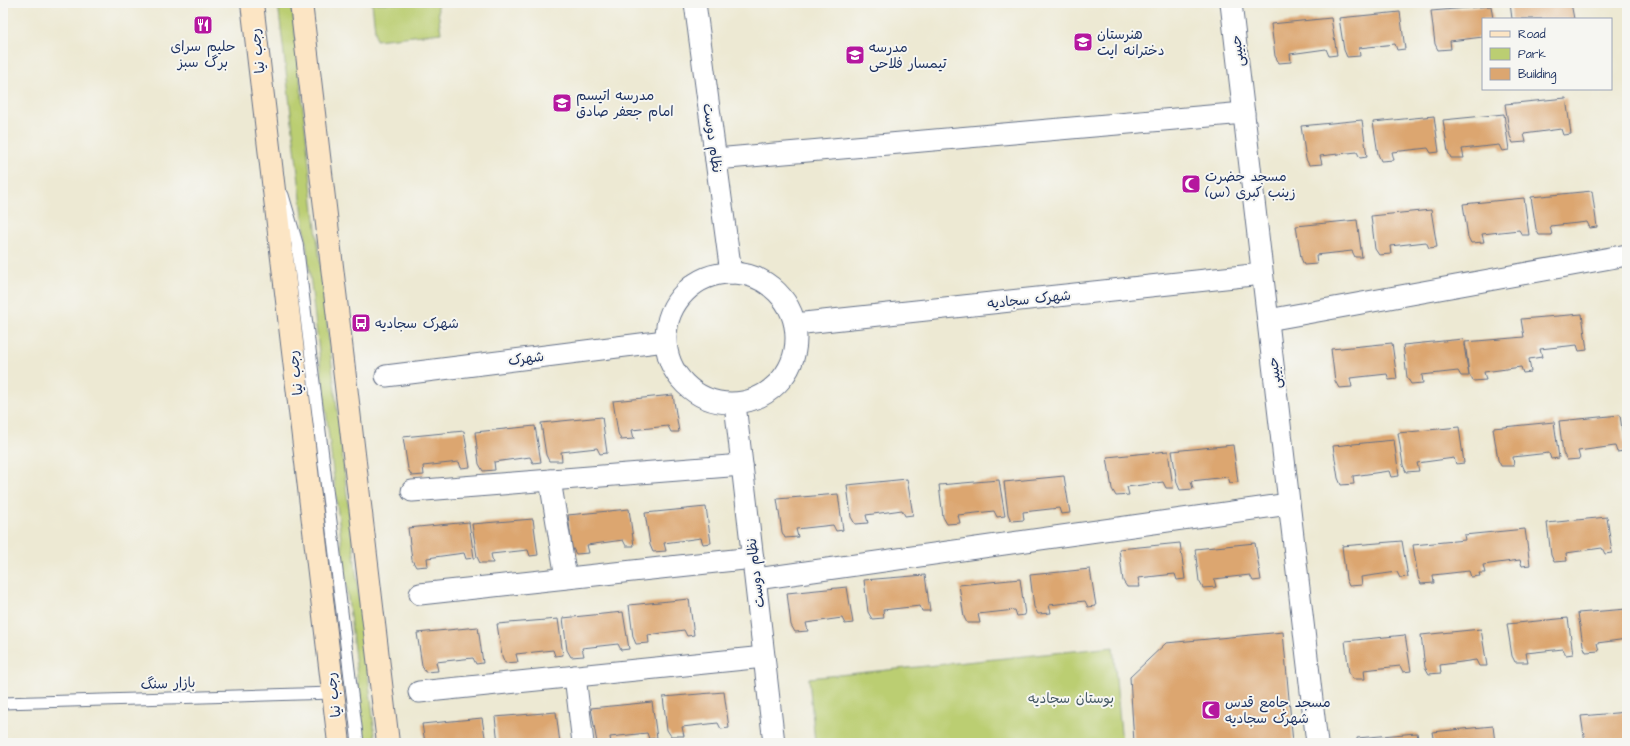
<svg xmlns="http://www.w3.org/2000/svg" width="1630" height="746" viewBox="0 0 1630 746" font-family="'Architects Daughter','Playpen Sans Arabic',sans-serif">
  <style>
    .green { fill: #bbce72; stroke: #6b7e68 }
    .building { fill: #dca670 }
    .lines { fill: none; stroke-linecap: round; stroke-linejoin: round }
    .service-casing { stroke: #647087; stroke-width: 13 }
    .minor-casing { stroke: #647087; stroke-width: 23 }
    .secondary-casing { stroke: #647087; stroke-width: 24 }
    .service { stroke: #fff; stroke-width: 11 }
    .minor { stroke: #fff; stroke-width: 21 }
    .secondary { stroke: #fce5c4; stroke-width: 22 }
    .labels { text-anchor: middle; stroke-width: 4; stroke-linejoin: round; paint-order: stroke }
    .poi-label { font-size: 14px; fill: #1b2f5e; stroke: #f6f6f2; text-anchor: start }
    .street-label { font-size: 14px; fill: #1b2f5e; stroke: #f6f6f2 }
    .park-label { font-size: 14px; fill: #435763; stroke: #f6f6f2 }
  </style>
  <rect width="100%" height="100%" fill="#f6f6f2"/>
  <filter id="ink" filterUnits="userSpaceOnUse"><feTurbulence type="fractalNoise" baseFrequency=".025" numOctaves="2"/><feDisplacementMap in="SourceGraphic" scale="8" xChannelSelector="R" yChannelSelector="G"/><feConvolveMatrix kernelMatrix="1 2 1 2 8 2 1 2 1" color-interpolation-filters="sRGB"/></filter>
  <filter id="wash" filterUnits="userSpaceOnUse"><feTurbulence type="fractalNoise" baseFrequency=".012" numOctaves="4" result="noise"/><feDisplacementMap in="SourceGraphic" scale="16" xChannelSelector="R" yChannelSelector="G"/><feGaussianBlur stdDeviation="0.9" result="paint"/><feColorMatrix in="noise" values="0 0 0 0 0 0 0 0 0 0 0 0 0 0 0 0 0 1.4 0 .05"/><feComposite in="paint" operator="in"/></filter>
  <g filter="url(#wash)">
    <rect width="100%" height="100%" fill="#ede9d3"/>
    <g class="green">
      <polygon points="278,3 292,3 314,211 376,743 365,743"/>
      <polygon points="372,3 437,3 441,33 376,40"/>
      <polygon points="1113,647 1122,743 815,743 809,678"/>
    </g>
    <g id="blocks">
      <g class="building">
        <polygon points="1510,3 1571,3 1574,19 1512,19"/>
        <polygon points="1491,6 1493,19 1483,19 1483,37 1450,41 1451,49 1438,50 1435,44 1431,11"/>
        <polygon points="1400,12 1405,49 1397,50 1395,44 1359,48 1360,56 1347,57 1344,50 1339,18"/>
        <polygon points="1331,18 1337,55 1329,56 1326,49 1290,54 1291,62 1279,63 1275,56 1271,24"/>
        <polygon points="1566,98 1571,134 1563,135 1561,129 1524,134 1526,142 1513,143 1510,136 1505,104"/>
        <polygon points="1504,114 1509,150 1502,151 1499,145 1462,149 1464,158 1451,158 1448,152 1443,120"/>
        <polygon points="1434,116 1439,152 1431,153 1428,148 1392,152 1394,160 1381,161 1378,154 1373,122"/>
        <polygon points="1362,120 1367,157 1360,158 1357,152 1320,156 1322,164 1309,165 1306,159 1301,126"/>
        <polygon points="1592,191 1597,227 1590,228 1587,222 1550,226 1552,235 1539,235 1536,229 1531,197"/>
        <polygon points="1524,198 1529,235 1522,235 1519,230 1482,234 1484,242 1471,243 1468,237 1463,204"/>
        <polygon points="1431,210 1437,247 1429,248 1426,242 1390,246 1391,254 1379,255 1375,249 1371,216"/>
        <polygon points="1357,220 1362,257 1355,257 1352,251 1316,255 1317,264 1304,265 1301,258 1296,226"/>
        <polygon points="1582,314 1587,350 1579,351 1577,345 1540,349 1542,357 1529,359 1531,372 1523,373 1521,367 1484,372 1486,380 1473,381 1469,374 1465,342 1524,337 1521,319"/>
        <polygon points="1463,339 1469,376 1461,376 1458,371 1422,375 1423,383 1411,384 1407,377 1403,345"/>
        <polygon points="1392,343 1397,379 1389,380 1387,374 1350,378 1352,387 1339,388 1335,381 1331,349"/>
        <polygon points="673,395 679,432 671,432 668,426 632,430 634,439 621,440 618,433 613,401"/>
        <polygon points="1620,415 1625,451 1617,452 1615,446 1578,451 1580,459 1567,460 1563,453 1559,421"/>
        <polygon points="602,417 607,453 600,454 597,448 561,452 562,461 549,461 546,455 541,423"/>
        <polygon points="1554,422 1559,458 1551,459 1549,453 1513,457 1514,466 1501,466 1498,460 1493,428"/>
        <polygon points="535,426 541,462 533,463 530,457 494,462 495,470 483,471 479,464 475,432"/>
        <polygon points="1459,427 1464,463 1456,464 1454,458 1417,463 1419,471 1406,472 1403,465 1398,433"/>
        <polygon points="464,431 470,467 461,468 459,462 423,466 424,475 412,476 408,469 403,437"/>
        <polygon points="1394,440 1399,476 1391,477 1389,471 1353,476 1354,484 1341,485 1338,478 1333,446"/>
        <polygon points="1233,445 1238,482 1230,483 1228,477 1191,481 1193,489 1180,490 1177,483 1172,451"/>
        <polygon points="1168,451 1173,488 1166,488 1163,482 1127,487 1129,495 1116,496 1112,489 1107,457"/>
        <polygon points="1064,476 1070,513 1061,514 1059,508 1023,512 1024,520 1011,521 1008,514 1004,482"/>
        <polygon points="907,479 913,515 905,516 902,510 866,515 868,523 855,524 851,517 847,485"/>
        <polygon points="999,480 1005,516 997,517 994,511 958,515 960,523 947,524 943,517 939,485"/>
        <polygon points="838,494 843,530 836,531 833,525 796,529 798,537 785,538 782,532 777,499"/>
        <polygon points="706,507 711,543 703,544 701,538 664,543 666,551 653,552 650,545 645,513"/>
        <polygon points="629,509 634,546 626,546 623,540 587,545 589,553 576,554 572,547 568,515"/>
        <polygon points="1607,517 1612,553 1605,554 1602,548 1566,553 1567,561 1554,562 1551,555 1547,523"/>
        <polygon points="533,519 538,555 530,556 528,550 491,554 493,563 480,563 477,557 472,524"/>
        <polygon points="469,522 474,558 466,559 464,553 427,558 428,566 416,567 412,560 408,528"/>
        <polygon points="1525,529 1530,565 1522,566 1520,560 1483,565 1485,573 1479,573 1480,576 1471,577 1469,571 1433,575 1434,583 1421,584 1418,577 1413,545 1465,540 1464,535"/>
        <polygon points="1402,541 1408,577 1400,578 1397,572 1361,577 1362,585 1349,586 1346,579 1342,546"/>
        <polygon points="1180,543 1185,579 1177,580 1175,574 1138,578 1140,587 1127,587 1123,581 1119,549"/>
        <polygon points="1255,543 1261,580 1253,581 1250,575 1214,579 1216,587 1203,588 1199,581 1195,549"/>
        <polygon points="1090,569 1096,606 1088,607 1085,601 1049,605 1051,613 1038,614 1034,607 1030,575"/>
        <polygon points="925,575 930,611 922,611 920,606 883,610 884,618 872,619 868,612 864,580"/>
        <polygon points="1020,579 1025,615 1017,616 1015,610 978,614 980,623 967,623 964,617 959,585"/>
        <polygon points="847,587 853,623 845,624 842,618 806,623 808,631 795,632 791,625 787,593"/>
        <polygon points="689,599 694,635 687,636 684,630 648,635 649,643 636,644 633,637 629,605"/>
        <polygon points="1627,609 1627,639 1597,643 1599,651 1586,652 1583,645 1578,613"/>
        <polygon points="623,612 629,649 621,650 618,644 582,648 584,656 571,657 567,650 563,618"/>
        <polygon points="1568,618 1573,654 1566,655 1563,649 1526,653 1528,662 1515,662 1512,656 1507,624"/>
        <polygon points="558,619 563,655 555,656 553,650 516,654 518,662 505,663 502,656 497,624"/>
        <polygon points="478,627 483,663 476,664 473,658 436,662 438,671 425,672 422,665 417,633"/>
        <polygon points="1481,629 1487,666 1479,666 1476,660 1440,665 1441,673 1429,674 1425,667 1421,635"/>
        <polygon points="1283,632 1293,743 1134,743 1130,677 1166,643"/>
        <polygon points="1405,635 1411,671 1403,672 1400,666 1364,670 1365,679 1353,679 1349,673 1345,641"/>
        <polygon points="724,692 729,728 721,729 718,723 682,727 684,736 671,736 667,730 663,697"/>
        <polygon points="652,702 657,738 649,739 647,733 610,737 611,743 597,743 591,708"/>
        <polygon points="556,712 560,743 498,743 495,717"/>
        <polygon points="1627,712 1627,743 1585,743 1581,716"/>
        <polygon points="482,718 486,743 425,743 422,724"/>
        <polygon points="1493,726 1495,743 1434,743 1432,732"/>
        <polygon points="1417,733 1419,743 1357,743 1357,738"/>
      </g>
    </g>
  </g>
  <g filter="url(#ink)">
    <use href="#blocks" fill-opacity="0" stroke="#647087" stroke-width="1"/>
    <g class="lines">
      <defs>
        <g id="service">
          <polyline points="283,195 297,243 358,743"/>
          <polyline points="3,703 333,693"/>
        </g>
        <g id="minor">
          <polyline points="695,3 731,273"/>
          <polyline points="1231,3 1317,743"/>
          <polyline points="716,159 1244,113"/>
          <circle cx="731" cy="338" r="65"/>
          <polyline points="1268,320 1627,255"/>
          <polyline points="795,324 1262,274"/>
          <polyline points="386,376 665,341"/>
          <polyline points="735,404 774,743"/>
          <polyline points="550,480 566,578"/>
          <polyline points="412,491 742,465"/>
          <polyline points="756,579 1289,504"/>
          <polyline points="420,594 753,558"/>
          <polyline points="575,676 583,743"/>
          <polyline points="419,692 764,657"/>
        </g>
        <g id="secondary">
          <polyline points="252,3 339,743"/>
          <polyline points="301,3 388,743"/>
        </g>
      </defs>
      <use href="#service" class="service-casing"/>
      <use href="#minor" class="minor-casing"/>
      <use href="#secondary" class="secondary-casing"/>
      <use href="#service" class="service"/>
      <use href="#minor" class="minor"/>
      <use href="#secondary" class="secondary"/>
    </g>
  </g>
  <defs>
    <symbol id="restaurant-square" viewBox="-11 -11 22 22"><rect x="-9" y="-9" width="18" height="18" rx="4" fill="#b5179e" stroke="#f6f6f2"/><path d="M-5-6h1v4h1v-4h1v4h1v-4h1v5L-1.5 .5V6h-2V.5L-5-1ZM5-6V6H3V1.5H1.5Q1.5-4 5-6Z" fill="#fff"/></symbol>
    <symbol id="school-square" viewBox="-11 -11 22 22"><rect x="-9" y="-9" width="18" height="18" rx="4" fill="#b5179e" stroke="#f6f6f2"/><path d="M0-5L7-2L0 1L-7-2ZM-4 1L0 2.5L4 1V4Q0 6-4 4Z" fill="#fff"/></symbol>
    <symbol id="mosque-square" viewBox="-11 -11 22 22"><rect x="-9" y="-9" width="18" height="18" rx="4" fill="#b5179e" stroke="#f6f6f2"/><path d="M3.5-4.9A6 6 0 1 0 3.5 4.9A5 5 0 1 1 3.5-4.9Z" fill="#fff"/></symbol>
    <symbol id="bus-square" viewBox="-11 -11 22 22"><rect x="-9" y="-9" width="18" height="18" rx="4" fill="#b5179e" stroke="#f6f6f2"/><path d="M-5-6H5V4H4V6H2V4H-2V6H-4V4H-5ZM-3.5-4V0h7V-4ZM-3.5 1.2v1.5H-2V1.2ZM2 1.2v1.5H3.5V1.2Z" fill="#fff"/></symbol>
  </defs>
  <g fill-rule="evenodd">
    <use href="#restaurant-square" x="192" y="14" width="22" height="22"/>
    <use href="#school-square" x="1072" y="31" width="22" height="22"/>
    <use href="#school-square" x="844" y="44" width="22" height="22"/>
    <use href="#school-square" x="551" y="92" width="22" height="22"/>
    <use href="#mosque-square" x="1180" y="173" width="22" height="22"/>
    <use href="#bus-square" x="350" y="312" width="22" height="22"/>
    <use href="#mosque-square" x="1200" y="699" width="22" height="22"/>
  </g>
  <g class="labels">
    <g class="poi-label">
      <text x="1097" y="39">هنرستان<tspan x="1097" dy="16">دخترانه ایت</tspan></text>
      <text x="203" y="51" text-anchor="middle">حلیم سرای<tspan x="203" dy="16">برگ سبز</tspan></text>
      <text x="869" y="52">مدرسه<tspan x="869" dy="16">تیمسار فلاحی</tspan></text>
      <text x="576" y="100">مدرسه اتیسم<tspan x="576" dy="16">امام جعفر صادق</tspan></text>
      <text x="1205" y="181">مسجد حضرت<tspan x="1205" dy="16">زینب کبری (س)</tspan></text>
      <text x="375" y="328">شهرک سجادیه</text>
      <text x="1225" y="707">مسجد جامع قدس<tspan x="1225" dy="16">شهرک سجادیه</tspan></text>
    </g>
    <g class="street-label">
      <text transform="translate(257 51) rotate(-97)" y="5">رجب نیا</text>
      <text transform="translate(1237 51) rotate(-97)" y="5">حبیبی</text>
      <text transform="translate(713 138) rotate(82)" y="5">نظام دوست</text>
      <text transform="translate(1029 299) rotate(-6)" y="5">شهرک سجادیه</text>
      <text transform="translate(526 358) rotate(-7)" y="5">شهرک</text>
      <text transform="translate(295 373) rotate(-97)" y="5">رجب نیا</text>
      <text transform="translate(1274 373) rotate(-97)" y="5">حبیبی</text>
      <text transform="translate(755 573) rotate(-97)" y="5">نظام دوست</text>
      <text transform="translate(168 683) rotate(-2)" y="5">بازار سنگ</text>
      <text transform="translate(333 695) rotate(-97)" y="5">رجب نیا</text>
    </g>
    <g class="park-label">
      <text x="1071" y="703">بوستان سجادیه</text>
    </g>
  </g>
  <rect width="1630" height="746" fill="none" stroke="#f6f6f2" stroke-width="16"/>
  <rect x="1482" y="18" width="130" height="72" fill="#f6f6f2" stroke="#9ea6b7"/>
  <rect x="1490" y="31" width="20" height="6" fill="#fce5c4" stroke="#9ea6b7"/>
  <text x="1518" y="38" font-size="12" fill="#1b2f5e">Road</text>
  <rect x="1490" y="48" width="20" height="12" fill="#bbce72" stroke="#9ea6b7"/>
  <text x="1518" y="58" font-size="12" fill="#1b2f5e">Park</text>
  <rect x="1490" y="68" width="20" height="12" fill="#dca670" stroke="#9ea6b7"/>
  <text x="1518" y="78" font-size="12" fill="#1b2f5e">Building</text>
</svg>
